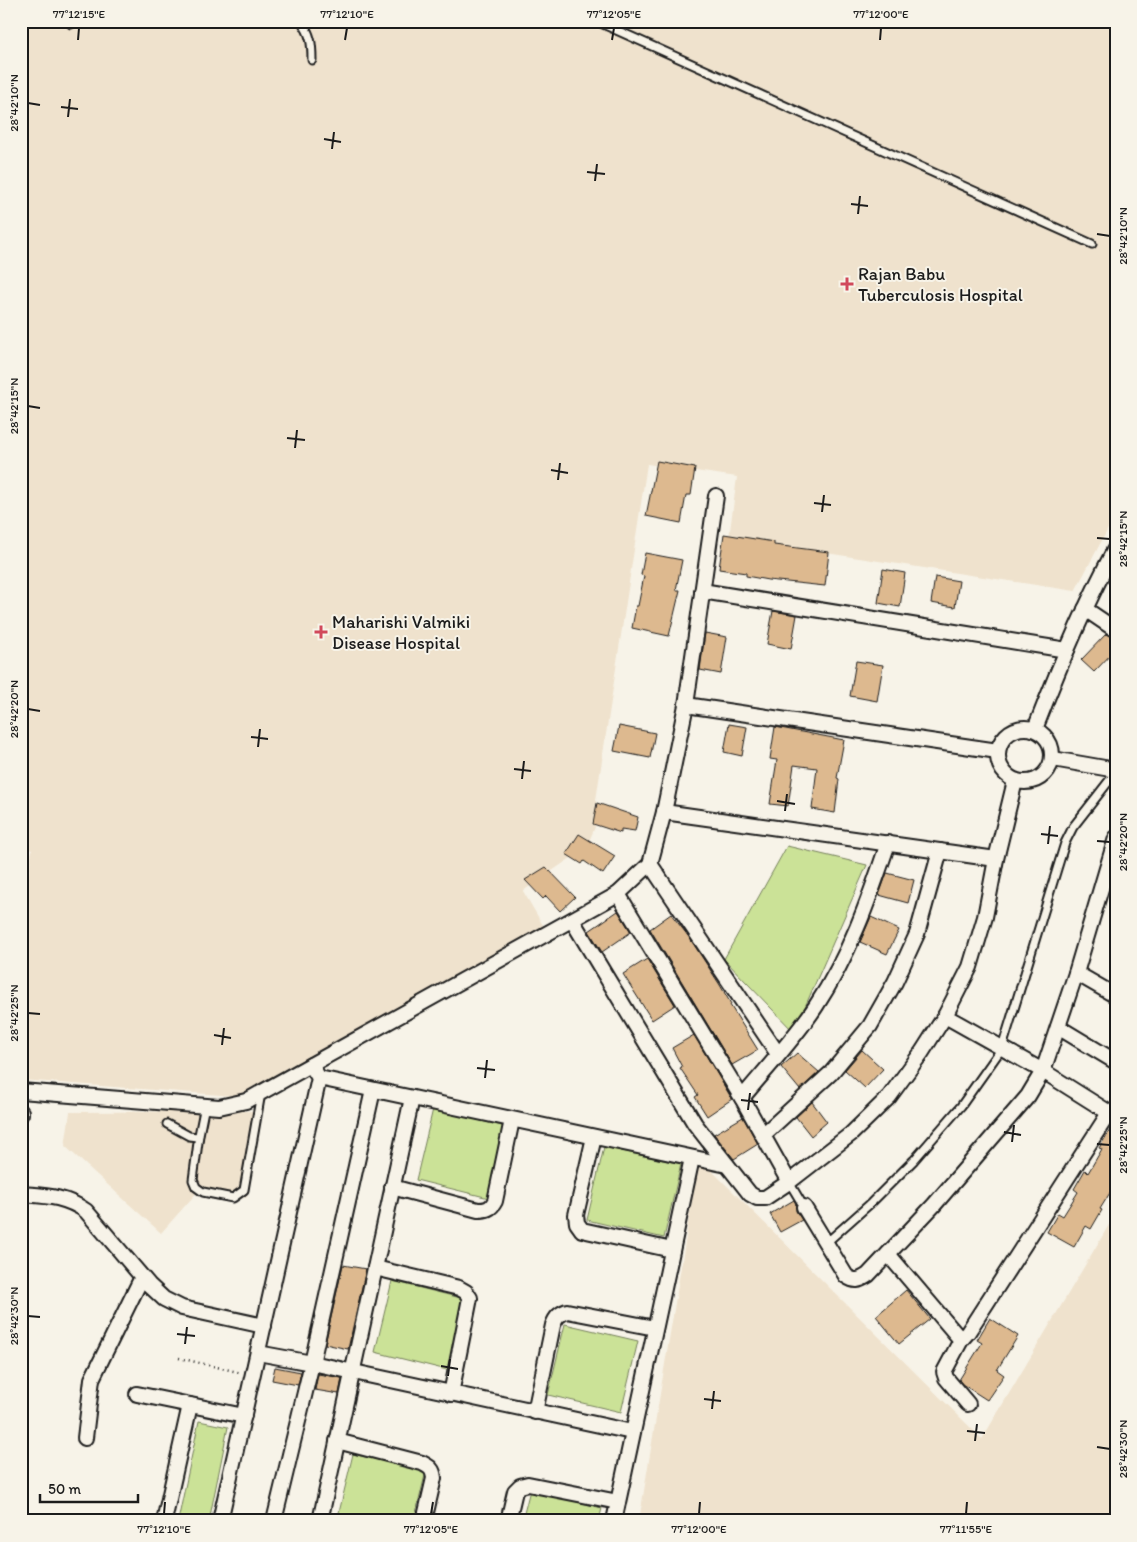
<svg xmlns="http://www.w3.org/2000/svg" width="1137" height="1542" viewBox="0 0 1137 1542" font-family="Itim,sans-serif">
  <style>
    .built { fill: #efe2cd }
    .green { fill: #cbe297; stroke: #747f5a }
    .building { fill: #ddb98f; stroke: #1c1c1c }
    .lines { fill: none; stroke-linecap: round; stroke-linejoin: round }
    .service-casing { stroke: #1c1c1c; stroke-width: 11 }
    .minor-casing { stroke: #1c1c1c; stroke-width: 18 }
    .path { stroke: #1c1c1c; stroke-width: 2.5; stroke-dasharray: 1 4; stroke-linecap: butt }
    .service { stroke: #f7f3e8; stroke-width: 7 }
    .minor { stroke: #f7f3e8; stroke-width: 14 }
    .ticks { fill: none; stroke: #1c1c1c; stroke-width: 2 }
    .poi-dot { fill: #d1495b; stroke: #f7f3e8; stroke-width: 2 }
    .labels { text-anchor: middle; stroke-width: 4; stroke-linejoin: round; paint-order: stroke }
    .poi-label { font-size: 18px; fill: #1c1c1c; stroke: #f7f3e8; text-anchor: start }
    .neatline { fill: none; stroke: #1c1c1c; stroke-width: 2 }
    .ticks-label { font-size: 12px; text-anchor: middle; fill: #1c1c1c }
  </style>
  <rect width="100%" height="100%" fill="#f7f3e8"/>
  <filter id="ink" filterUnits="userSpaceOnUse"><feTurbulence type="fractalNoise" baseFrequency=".02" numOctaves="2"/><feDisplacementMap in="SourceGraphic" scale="10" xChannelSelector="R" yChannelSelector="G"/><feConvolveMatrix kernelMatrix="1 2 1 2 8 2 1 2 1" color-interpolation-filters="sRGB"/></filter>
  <g filter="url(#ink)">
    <g class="built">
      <polygon points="21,21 1116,21 1116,514 1075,591 729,538 737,477 647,464 596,800 595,827 590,839 578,853 523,891 551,939 261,1098 21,1080 21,921 32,850 21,848"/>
      <polygon points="262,1111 246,1198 200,1189 161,1233 65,1146 70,1112"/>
      <polygon points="699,1158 982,1439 1116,1213 1116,1521 639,1521"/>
    </g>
    <g class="green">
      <polygon points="787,846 867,865 794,1032 724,959"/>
      <polygon points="433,1109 506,1127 489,1198 416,1180"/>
      <polygon points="604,1147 681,1164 664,1238 587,1220"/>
      <polygon points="392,1281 465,1299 447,1370 375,1352"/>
      <polygon points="565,1324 638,1341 621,1412 548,1395"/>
      <polygon points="199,1421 228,1427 209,1521 178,1521"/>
      <polygon points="353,1454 426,1471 414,1521 337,1521"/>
      <polygon points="530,1490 602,1508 599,1521 522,1521"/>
    </g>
    <g class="building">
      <polygon points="657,461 695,468 691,495 686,495 681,523 646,516"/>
      <polygon points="724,534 774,542 774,545 829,552 825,586 768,580 746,576 746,573 719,569"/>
      <polygon points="645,553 682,560 676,590 680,590 669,636 632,628 636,606 638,606 644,576 641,575"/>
      <polygon points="883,569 905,573 900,607 878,603"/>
      <polygon points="935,577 959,581 955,607 931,603"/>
      <polygon points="773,611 797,615 791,649 767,644"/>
      <polygon points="705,633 727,637 721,674 700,670"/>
      <polygon points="1106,634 1116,640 1116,649 1094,672 1081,660"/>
      <polygon points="856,661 883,665 877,701 850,696"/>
      <polygon points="729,724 747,727 742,756 724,752"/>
      <polygon points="619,726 655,733 650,758 614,751"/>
      <polygon points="775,727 844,740 837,778 839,779 835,813 812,809 817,768 794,765 788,806 770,804 777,760 770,759"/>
      <polygon points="597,803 638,817 635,831 621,829 621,833 593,824"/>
      <polygon points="579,834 615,856 603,874 584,861 582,864 566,854"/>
      <polygon points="546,867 575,897 560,911 546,896 543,899 525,880"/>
      <polygon points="887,873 914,880 908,903 879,895"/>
      <polygon points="618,911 631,932 602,952 589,931"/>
      <polygon points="671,914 689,937 720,985 731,1004 730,1005 758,1050 732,1065 650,929"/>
      <polygon points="871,917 899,930 887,954 860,942"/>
      <polygon points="647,959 675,1005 652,1020 623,974"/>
      <polygon points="694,1035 732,1099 707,1116 695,1097 698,1095 680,1068 682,1067 672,1048"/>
      <polygon points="862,1050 883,1069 865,1088 845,1070"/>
      <polygon points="797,1053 819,1072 800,1090 781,1067"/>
      <polygon points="812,1102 827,1122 811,1136 796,1117"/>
      <polygon points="743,1117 758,1144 734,1159 714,1134"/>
      <polygon points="1113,1125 1116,1126 1116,1183 1100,1209 1102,1210 1091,1229 1086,1226 1074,1247 1047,1232 1058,1213 1063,1216 1078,1192 1074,1189 1085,1170 1088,1173 1102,1149 1099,1148"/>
      <polygon points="794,1200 796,1204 796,1211 802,1220 780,1232 770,1214"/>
      <polygon points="343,1265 366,1269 348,1349 325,1344"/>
      <polygon points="906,1290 930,1319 899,1344 876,1316"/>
      <polygon points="990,1318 1018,1336 997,1370 1004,1375 987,1400 962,1384 959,1380 982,1343 977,1340"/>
      <polygon points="275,1367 301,1372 298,1385 272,1380"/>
      <polygon points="318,1374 342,1378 339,1394 315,1390"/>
    </g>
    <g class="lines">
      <defs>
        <g id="service">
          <polyline points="69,21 71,24"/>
          <path d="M301,21C311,34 312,44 312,60"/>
          <polyline points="604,21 603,24 1092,244"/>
          <polyline points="167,1124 189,1136 197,1137 199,1135 205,1105"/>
          <polyline points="199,1135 193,1180 196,1187 203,1192 233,1198 244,1190 261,1093"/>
          <polyline points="789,1182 804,1207"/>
          <polyline points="826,1243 871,1203 914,1160 961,1106 1002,1048 1065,843 1073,827 1116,772"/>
        </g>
        <g id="minor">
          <polyline points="702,591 1067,650"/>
          <polyline points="1085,609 1116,630"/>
          <polyline points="686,705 998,751"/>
          <circle cx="1025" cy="755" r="27"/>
          <path d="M1035,729C1059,667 1084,606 1116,547"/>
          <polyline points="1053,759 1116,770"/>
          <polyline points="664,812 996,859"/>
          <polyline points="650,864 778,1054"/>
          <path d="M618,894L742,1098C766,1069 795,1038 816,1006C849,956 869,900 888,843"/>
          <polyline points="572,920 695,1124 750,1194 757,1198 765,1198 789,1182 851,1134 889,1097 922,1052 945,1016 970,967 985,917 996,859 1015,781"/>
          <polyline points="1076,973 1116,996"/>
          <polyline points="945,1016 1043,1071 1116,1117"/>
          <polyline points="1058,1027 1116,1062"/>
          <polyline points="319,1078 727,1165"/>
          <polyline points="21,1091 219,1107 246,1101 618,894 650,864 664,812 686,705 716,496"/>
          <polyline points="742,1098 789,1182"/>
          <polyline points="21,1114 21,1112"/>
          <polyline points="763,1135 831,1073 870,1026 895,982 917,934 940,851"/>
          <polyline points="594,1137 576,1215 577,1223 582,1230 672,1250"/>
          <path d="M392,1187L478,1210C486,1210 491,1209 495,1201L512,1120"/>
          <path d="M21,1194C46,1196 65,1196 86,1211L149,1285L164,1299L182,1308L264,1326"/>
          <path d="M804,1207L846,1276C855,1282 859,1281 868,1275L934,1205L1028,1096L1043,1071L1076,973L1116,838"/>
          <polyline points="888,1254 961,1340 968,1332 1109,1113"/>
          <polyline points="375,1268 459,1288 466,1292 470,1298 451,1394"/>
          <polyline points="961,1340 944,1372 946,1378 968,1404"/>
          <polyline points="258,1353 312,1363 632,1432"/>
          <polyline points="137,1394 244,1416"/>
          <path d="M535,1412L553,1325C556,1317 559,1314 567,1311L655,1328"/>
          <polyline points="85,1438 92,1379 142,1277"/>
          <path d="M337,1441L422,1463C430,1467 433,1469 434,1478L424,1521"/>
          <polyline points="164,1521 190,1405"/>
          <polyline points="220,1521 319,1078 311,1065"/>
          <polyline points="274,1521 312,1363 373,1090"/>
          <polyline points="320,1521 412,1098"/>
          <polyline points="508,1521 515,1491 520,1486 528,1484 618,1502"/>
          <polyline points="614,1521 692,1158"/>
        </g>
      </defs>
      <use href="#service" class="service-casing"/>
      <use href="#minor" class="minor-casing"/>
      <polyline class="path" points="179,1358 242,1373"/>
      <use href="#service" class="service"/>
      <use href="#minor" class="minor"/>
    </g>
  </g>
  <path class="ticks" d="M78,40L79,28M345,40L347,28M612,40L614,28M880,40L881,28M28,103L40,105M61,107L78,109M68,117L70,99M324,139L341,142M332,149L334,132M587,172L605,174M595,181L597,164M851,204L868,206M858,214L860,196M1097,234L1110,236M28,406L40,408M287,438L305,440M295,448L297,430M551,470L568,473M558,480L560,463M814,503L831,505M822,512L824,495M1097,538L1110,539M28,709L40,711M251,737L268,739M258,747L260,729M514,769L531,771M522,779L524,761M777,801L795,804M785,811L787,794M1041,834L1058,836M1097,841L1110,842M1048,844L1050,826M28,1013L40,1014M214,1035L231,1038M222,1045L224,1028M477,1068L495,1070M485,1078L487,1060M741,1100L758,1102M748,1110L750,1093M1004,1132L1021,1135M1012,1142L1014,1125M1097,1144L1110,1145M28,1316L40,1317M177,1334L195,1336M185,1344L187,1327M441,1366L458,1369M448,1376L450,1359M704,1399L721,1401M712,1409L714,1391M967,1431L985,1433M975,1441L977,1424M1097,1447L1110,1449M164,1514L165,1502M431,1514L433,1502M699,1514L700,1502M966,1514L967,1502"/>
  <g class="poi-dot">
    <path d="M844.5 276.5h5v5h5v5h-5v5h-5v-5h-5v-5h5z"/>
    <path d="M318.5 624.5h5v5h5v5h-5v5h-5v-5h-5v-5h5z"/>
  </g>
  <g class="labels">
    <g class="poi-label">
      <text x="858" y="280">Rajan Babu<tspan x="858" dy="21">Tuberculosis Hospital</tspan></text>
      <text x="332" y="628">Maharishi Valmiki<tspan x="332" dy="21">Disease Hospital</tspan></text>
    </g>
  </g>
  <rect width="1137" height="1542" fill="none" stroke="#f7f3e8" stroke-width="55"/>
  <path d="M40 1494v8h98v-8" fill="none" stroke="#1c1c1c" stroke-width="2.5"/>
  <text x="48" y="1494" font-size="15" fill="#1c1c1c" stroke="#f7f3e8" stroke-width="4" paint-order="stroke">50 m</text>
  <rect x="28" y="28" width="1082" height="1486" class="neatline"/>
  <g class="ticks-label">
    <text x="79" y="18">77°12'15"E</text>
    <text x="347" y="18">77°12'10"E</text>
    <text x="614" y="18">77°12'05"E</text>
    <text x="881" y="18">77°12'00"E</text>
    <text transform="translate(14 103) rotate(-90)" y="4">28°42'10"N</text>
    <text transform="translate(1123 236) rotate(-90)" y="4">28°42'10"N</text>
    <text transform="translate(14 406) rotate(-90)" y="4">28°42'15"N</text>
    <text transform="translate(1123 539) rotate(-90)" y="4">28°42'15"N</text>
    <text transform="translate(14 709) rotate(-90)" y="4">28°42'20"N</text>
    <text transform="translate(1123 842) rotate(-90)" y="4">28°42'20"N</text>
    <text transform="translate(14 1013) rotate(-90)" y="4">28°42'25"N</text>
    <text transform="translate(1123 1145) rotate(-90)" y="4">28°42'25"N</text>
    <text transform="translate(14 1316) rotate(-90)" y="4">28°42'30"N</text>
    <text transform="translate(1123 1449) rotate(-90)" y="4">28°42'30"N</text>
    <text x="164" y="1533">77°12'10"E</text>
    <text x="431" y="1533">77°12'05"E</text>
    <text x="699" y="1533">77°12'00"E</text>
    <text x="966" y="1533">77°11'55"E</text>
  </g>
</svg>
